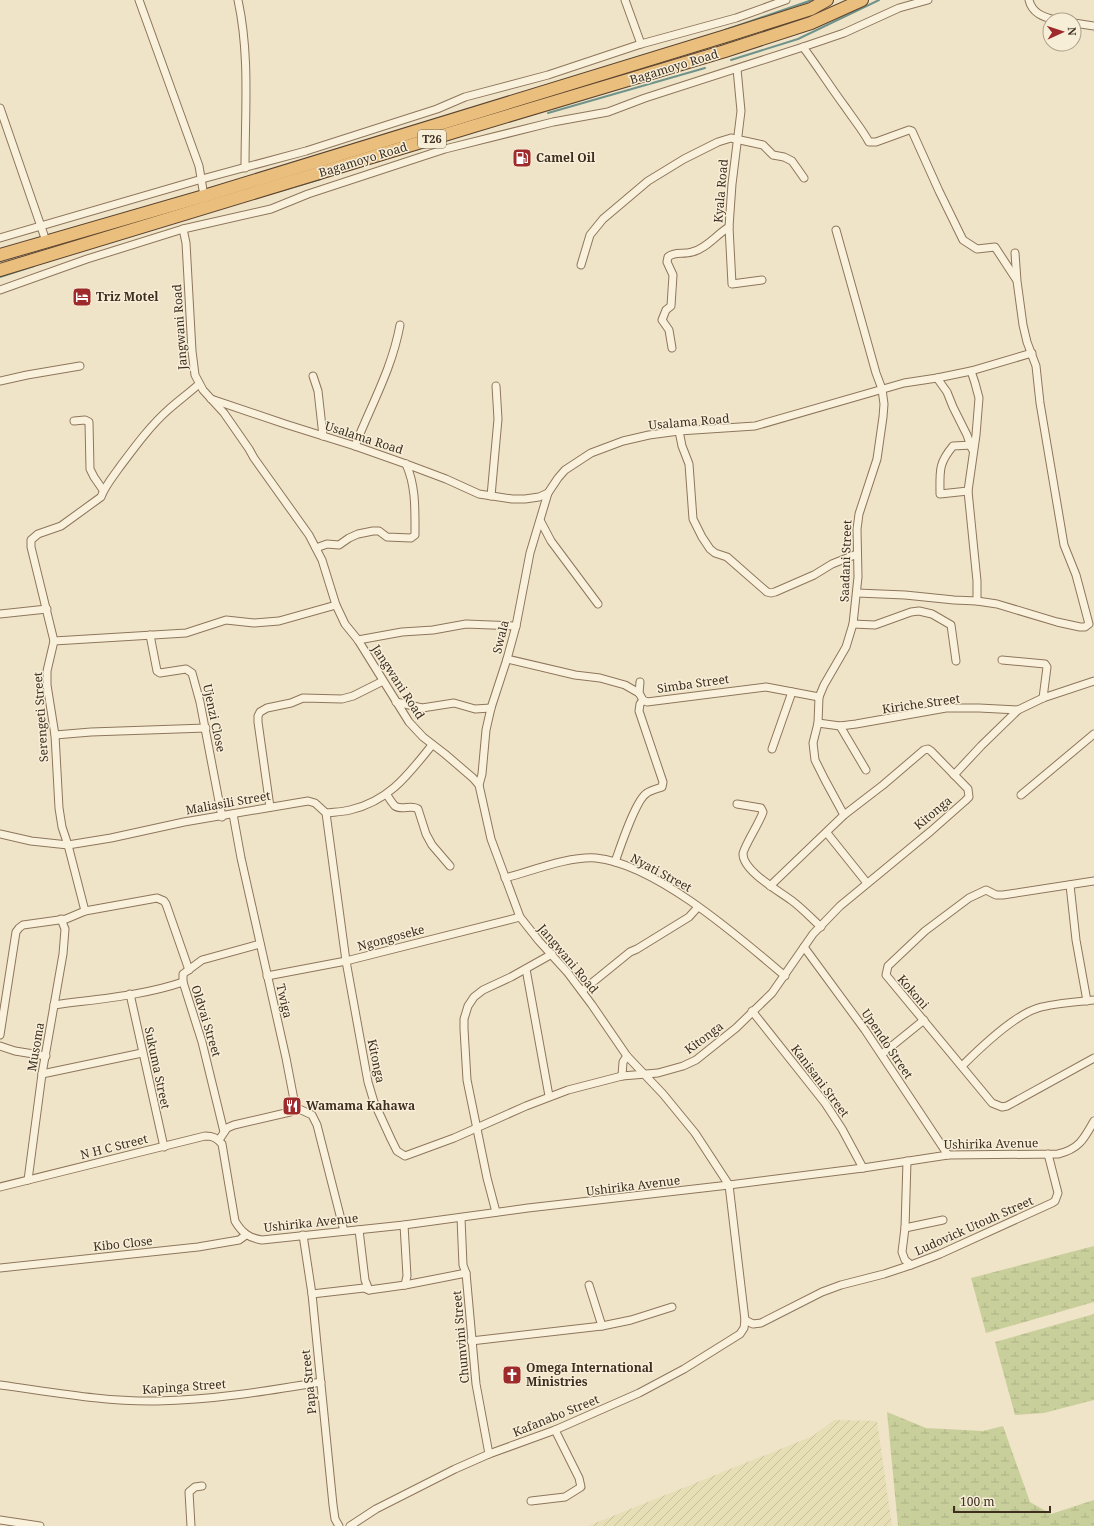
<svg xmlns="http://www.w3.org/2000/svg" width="1094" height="1526" viewBox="0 0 1094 1526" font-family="'Noto Serif',serif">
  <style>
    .farmland { fill: url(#farmland-furrows) }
    .wetland { fill: url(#wetland-marsh) }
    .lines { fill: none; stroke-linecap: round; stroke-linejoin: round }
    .stream { stroke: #6f938a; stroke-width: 2 }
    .minor-casing { stroke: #8d765c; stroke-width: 9 }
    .trunk-casing { stroke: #5b4430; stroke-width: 14 }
    .minor { stroke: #faf1dc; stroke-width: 7 }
    .trunk { stroke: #eabe7c; stroke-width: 12 }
    .labels { text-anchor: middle; stroke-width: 3; stroke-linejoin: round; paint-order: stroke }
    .shield { fill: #f7eed8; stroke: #756857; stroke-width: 1 }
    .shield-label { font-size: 11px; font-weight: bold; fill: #3d2e20 }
    .street-label { font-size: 12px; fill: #3d2e20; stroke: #f7eed8 }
    .poi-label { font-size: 12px; font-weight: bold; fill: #3d2e20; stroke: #f7eed8; text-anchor: start }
  </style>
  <defs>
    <pattern id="farmland-furrows" width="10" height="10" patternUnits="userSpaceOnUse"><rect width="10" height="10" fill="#e6deb5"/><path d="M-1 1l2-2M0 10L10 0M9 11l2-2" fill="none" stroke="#c6bf9b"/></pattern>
    <pattern id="wetland-marsh" width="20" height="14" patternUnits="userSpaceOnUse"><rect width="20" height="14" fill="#c9cf9b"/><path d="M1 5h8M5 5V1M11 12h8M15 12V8" fill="none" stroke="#aeb285"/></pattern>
  </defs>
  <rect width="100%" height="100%" fill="#f0e4c8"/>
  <polygon class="farmland" points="834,1420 877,1421 892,1526 588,1526 813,1436"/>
  <g class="wetland">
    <polygon points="1094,1246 1094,1302 986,1333 971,1278"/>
    <polygon points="1094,1314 1094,1400 1044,1413 1015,1415 995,1342"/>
    <polygon points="887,1412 926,1428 983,1431 1003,1426 1030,1502 1051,1514 1094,1500 1094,1526 898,1526"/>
  </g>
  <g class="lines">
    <g class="stream">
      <polyline points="725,30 812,0"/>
      <polyline points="731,60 798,39 879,0"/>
      <polyline points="548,113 705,68"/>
      <polyline points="266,195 321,179"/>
      <polyline points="0,277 34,266"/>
    </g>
    <defs>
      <g id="minor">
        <polyline points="139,0 199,166 204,196"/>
        <path d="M238,0C250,55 245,112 245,168"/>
        <polyline points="625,0 641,44"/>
        <path d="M1029,0C1032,13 1043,17 1055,20"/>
        <polyline points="1074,23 1094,26"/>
        <path d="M803,47C818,67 831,88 846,108C854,120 862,129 869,142H876L909,130L912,131L939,191L963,240L977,249L995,247L1016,279"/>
        <polyline points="737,69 741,111 732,184 729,227 732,284 762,280"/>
        <polyline points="0,108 46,241"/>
        <polyline points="183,229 186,243 192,351 195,375 203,390 224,413 249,449 254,458 309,535 322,560 336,605 345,624 358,640 409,722 423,737 445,754 473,778 479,785 491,839 520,917 539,941 568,973 592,1005 627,1056 663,1094 695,1133 729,1185 745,1320 744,1328 740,1334 684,1369 639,1393 555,1430 489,1454 455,1469 376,1509 350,1526"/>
        <polyline points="836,230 876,373 882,389 884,404 883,417 877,459 859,514 857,529 858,577 853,624 846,647 824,685 819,697 818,723 813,743 815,760 825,780 844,815"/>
        <polyline points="0,238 202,179 306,151 437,109 465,97 548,75 641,44 736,18 786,0"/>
        <polyline points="581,265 590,235 603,219 648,181 684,159 718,142 731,138 763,145 773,155 784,157 792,161 804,178"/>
        <polyline points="0,290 87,259 183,229 271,209 308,194 445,149 553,122 608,112 645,98 803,47 844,33 899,8 928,0"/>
        <path d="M672,348L669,330L662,320L666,310L671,306L673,275L667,262L668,257C675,251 683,255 692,252C706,249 717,234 729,227"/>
        <polyline points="971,371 975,383 979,398 976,435 968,491 977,581 977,601"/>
        <polyline points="313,376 318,391 323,436"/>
        <polyline points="937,378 947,392 953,407 967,435 972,449"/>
        <polyline points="0,381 27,375 80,366"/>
        <polyline points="211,399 285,424 355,446 406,464 446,479 479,494 512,499 525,499 539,497 548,493 558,478 565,470 591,453 623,441 649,435 679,431 755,426 904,383 937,378 971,371 1032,353"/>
        <polyline points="74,421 85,420 89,422 90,469 94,477 103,490"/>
        <polyline points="679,431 682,446 689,464 693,519 702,537 710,549 715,553 727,557 767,592 771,593 775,592 814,575 832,564 857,554"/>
        <path d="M355,446C371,405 392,369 400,325"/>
        <path d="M968,491L940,494C940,471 938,464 953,446L972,445"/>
        <polyline points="491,496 498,419 496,386"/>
        <polyline points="541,522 551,541 598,604"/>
        <path d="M316,548L327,544L339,545L349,538L358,534L373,531H379L387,537L411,538L415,535C415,510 416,486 406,464"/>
        <polyline points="857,593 905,595 954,600 977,601 997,604 1057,622 1080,627 1085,627 1089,624 1076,575 1064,545 1040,403 1036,366 1027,342 1023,325 1017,281 1015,253"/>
        <polyline points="0,614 47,609"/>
        <polyline points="853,624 875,625 911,612 919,611 932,614 951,625 956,661"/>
        <polyline points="150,635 157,671 160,673 186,669 192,673 200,702 222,817"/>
        <polyline points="358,640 402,632 433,630 466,624 516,626"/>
        <polyline points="54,641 186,633 226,620 254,623 279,621 336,605"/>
        <polyline points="507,659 575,675 600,678 625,685 639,693 643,700 647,702 766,687 819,697"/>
        <polyline points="1002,660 1045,664 1047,667 1043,698"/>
        <polyline points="639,693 640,682"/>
        <polyline points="396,702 422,708 454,703 475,709 491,708"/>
        <polyline points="818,723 840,726 856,724 946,708 979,708 1018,710 1043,698 1094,681"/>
        <polyline points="840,726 866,770"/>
        <polyline points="55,735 91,732 206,728"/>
        <polyline points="772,749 792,692"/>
        <polyline points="954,775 981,746 1018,710"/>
        <polyline points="479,785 482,774 486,730 491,708 507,659 516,626 530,553 548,493"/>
        <path d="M387,795C389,798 392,803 395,806C402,811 411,804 418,809L426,834L432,845L450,866"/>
        <polyline points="1021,795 1094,734"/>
        <path d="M737,804L761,808L763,812C760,822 743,848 743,854C743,871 779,891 791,900C802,908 811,918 821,927"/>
        <polyline points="270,807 258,722 258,716 260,712 267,708 291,703 303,698 342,699 353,696 383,681"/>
        <polyline points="326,813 346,961 368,1082 374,1102 391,1139 397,1151 405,1156 454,1138 526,1106 568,1090 622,1076 658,1073 683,1066 696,1060 736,1028 772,993 813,934 840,906 931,831 965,801 969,797 968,789 931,751 928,749 924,750 883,785 844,815 770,886"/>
        <polyline points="827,833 867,883"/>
        <path d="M0,834L31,841L68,845L111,838L184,822L308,801L315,803L326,813C334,812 342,812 350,810C389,801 408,775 432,745"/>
        <path d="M615,862C620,848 636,799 647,793C651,790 657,789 662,787L663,782L639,711L640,704L643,700"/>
        <path d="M505,878C532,871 569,856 596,858C656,864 740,938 785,976"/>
        <polyline points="1094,881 1003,895 996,895 986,890 969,898 925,931 888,966 886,975 992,1103 1002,1107 1007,1106 1094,1058"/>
        <polyline points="1070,885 1076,940 1087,1001"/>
        <path d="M85,911L68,845L62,827L59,808L55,735L47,685V671L54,641L31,547V540L38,534L61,526L101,497C105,486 112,478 119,468C134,448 149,427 168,410C178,401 189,393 199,384"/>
        <polyline points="804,947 865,1030 948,1155"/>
        <polyline points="526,969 549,1096"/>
        <polyline points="267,976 346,961 520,917"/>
        <polyline points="582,991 630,952 637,949 689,917 698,907"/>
        <polyline points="130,994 164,1147"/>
        <path d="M54,1005C97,999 142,996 183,982"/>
        <polyline points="752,1011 825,1103 842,1129 863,1168"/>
        <polyline points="0,1035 16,932 19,928 23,925 66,919 85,911 157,898 164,901 166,904 189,970"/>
        <polyline points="0,1046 15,1051 46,1056"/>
        <polyline points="882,1054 924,1020"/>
        <path d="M962,1066C980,1048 1015,1015 1038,1008C1055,1003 1077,1002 1094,1000"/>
        <polyline points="42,1074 142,1053"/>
        <polyline points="622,1076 623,1062 627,1056"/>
        <polyline points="294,1108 295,1107 312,1115 317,1125 344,1231"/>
        <polyline points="224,1132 202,1042 183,982 183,974 202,960 260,944"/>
        <polyline points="219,1140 227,1128 234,1125 290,1112 295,1105 286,1058 241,858 233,814"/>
        <polyline points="907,1161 905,1228 902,1252 905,1260 911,1265 940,1254 1052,1203 1055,1201 1058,1193 1048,1154"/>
        <polyline points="28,1180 42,1074 63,954 65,929 61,919"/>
        <path d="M0,1187L205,1136C213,1136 217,1138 222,1144L235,1221C242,1233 249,1238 262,1240L404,1225L528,1208L729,1185L863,1168L948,1155L1058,1154C1079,1149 1084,1139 1094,1121"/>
        <polyline points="496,1212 487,1178 467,1080 464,1029 464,1019 468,1006 474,997 483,990 511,977 552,954"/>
        <polyline points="461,1218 463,1265 466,1273 476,1384 489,1454"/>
        <polyline points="404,1225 407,1276 405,1285"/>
        <polyline points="905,1228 943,1220"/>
        <polyline points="359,1230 365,1280 369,1290"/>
        <polyline points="303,1235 312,1294 333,1505 335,1519 339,1526"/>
        <polyline points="0,1268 198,1247 239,1240 246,1235"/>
        <polyline points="589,1285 602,1326"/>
        <polyline points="312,1294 364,1288 369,1290 405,1285 466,1273"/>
        <polyline points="745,1320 753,1324 761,1323 822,1292 841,1285 884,1274 911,1265"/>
        <polyline points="471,1341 602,1326 631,1320 672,1307"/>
        <path d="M0,1385C52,1392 105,1402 157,1401C212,1400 267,1391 321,1382"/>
        <polyline points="531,1501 565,1497 581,1487 579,1478 555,1430"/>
        <polyline points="0,1520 40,1526"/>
        <polyline points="191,1526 189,1492 195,1487 202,1486"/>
      </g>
      <g id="trunk">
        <polyline points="0,255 204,196 729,35 811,9 827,0"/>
        <polyline points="0,270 474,126 725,51 811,23 862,0"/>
      </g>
    </defs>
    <use href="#minor" class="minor-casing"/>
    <use href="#trunk" class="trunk-casing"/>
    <use href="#minor" class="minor"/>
    <use href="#trunk" class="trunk"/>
  </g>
  <defs>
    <symbol id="fuel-square" viewBox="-11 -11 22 22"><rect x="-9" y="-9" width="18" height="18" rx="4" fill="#9e2a2b" stroke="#f7eed8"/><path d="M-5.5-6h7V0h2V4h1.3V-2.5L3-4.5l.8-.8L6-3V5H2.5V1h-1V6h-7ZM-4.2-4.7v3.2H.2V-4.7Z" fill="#fff"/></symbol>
    <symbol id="hotel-square" viewBox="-11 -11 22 22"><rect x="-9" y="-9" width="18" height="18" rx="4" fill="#9e2a2b" stroke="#f7eed8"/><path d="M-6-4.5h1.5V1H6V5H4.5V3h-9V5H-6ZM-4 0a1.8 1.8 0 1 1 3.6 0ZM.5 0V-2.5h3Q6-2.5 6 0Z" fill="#fff"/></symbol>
    <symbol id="restaurant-square" viewBox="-11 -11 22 22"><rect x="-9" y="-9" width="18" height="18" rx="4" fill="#9e2a2b" stroke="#f7eed8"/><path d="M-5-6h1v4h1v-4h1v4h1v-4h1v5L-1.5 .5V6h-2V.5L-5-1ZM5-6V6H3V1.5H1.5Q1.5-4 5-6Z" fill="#fff"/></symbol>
    <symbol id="church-square" viewBox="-11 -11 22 22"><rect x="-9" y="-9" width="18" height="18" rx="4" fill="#9e2a2b" stroke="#f7eed8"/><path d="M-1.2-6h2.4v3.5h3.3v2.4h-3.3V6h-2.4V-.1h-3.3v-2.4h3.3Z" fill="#fff"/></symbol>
  </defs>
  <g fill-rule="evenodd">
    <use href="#fuel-square" x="511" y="147" width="22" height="22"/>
    <use href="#hotel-square" x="71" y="286" width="22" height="22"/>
    <use href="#restaurant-square" x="281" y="1095" width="22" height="22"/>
    <use href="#church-square" x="501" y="1364" width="22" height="22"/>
  </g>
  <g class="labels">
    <rect class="shield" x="418" y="130" width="28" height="18" rx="3"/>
    <g class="shield-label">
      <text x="432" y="143">T26</text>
    </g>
    <g class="street-label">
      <text transform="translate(674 67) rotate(-17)" y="4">Bagamoyo Road</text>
      <text transform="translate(363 160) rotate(-17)" y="4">Bagamoyo Road</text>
      <text transform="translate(721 191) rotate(-85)" y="4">Kyala Road</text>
      <text transform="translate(180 327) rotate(-94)" y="4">Jangwani Road</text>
      <text transform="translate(689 422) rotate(-5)" y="4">Usalama Road</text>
      <text transform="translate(364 438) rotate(18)" y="4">Usalama Road</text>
      <text transform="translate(846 561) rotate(-88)" y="4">Saadani Street</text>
      <text transform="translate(501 637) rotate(-76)" y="4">Swala</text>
      <text transform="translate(398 682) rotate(57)" y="4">Jangwani Road</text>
      <text transform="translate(693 684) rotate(-8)" y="4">Simba Street</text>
      <text transform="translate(921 704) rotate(-8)" y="4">Kiriche Street</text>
      <text transform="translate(41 717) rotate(-94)" y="4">Serengeti Street</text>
      <text transform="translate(214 718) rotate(78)" y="4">Ujenzi Close</text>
      <text transform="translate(228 803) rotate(-10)" y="4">Maliasili Street</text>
      <text transform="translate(933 813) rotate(-40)" y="4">Kitonga</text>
      <text transform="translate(661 873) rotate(28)" y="4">Nyati Street</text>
      <text transform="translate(391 938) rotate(-15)" y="4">Ngongoseke</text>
      <text transform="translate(568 959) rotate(50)" y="4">Jangwani Road</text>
      <text transform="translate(913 992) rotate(49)" y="4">Kokoni</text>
      <text transform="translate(284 1001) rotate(77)" y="4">Twiga</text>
      <text transform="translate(206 1021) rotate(73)" y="4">Oldvai Street</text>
      <text transform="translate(704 1038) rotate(-37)" y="4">Kitonga</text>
      <text transform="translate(887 1044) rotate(56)" y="4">Upendo Street</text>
      <text transform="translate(36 1047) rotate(-80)" y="4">Musoma</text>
      <text transform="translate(376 1061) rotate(78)" y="4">Kitonga</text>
      <text transform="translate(157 1068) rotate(78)" y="4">Sukuma Street</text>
      <text transform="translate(820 1081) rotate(53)" y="4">Kanisani Street</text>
      <text transform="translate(991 1144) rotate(-1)" y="4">Ushirika Avenue</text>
      <text transform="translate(114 1147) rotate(-14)" y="4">N H C Street</text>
      <text transform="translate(633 1186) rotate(-7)" y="4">Ushirika Avenue</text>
      <text transform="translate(311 1223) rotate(-6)" y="4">Ushirika Avenue</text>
      <text transform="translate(974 1226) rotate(-24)" y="4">Ludovick Utouh Street</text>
      <text transform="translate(123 1244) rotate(-6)" y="4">Kibo Close</text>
      <text transform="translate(461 1337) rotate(-95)" y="4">Chumvini Street</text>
      <text transform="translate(309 1382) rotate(-96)" y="4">Papa Street</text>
      <text transform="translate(184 1387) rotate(-4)" y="4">Kapinga Street</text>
      <text transform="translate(556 1416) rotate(-22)" y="4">Kafanabo Street</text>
    </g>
    <g class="poi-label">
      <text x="536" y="162">Camel Oil</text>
      <text x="96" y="301">Triz Motel</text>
      <text x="306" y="1110">Wamama Kahawa</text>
      <text x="526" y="1372">Omega International<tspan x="526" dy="14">Ministries</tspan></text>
    </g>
  </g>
  <g transform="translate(1062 32) rotate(87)"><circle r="19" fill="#f7eed8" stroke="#ada18e"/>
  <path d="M0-3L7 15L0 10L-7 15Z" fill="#9e2a2b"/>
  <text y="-6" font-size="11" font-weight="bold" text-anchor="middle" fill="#3d2e20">N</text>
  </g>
  <path d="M954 1506v6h96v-6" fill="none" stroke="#3d2e20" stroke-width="2"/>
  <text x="960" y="1506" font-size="12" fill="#3d2e20" stroke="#f7eed8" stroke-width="3" paint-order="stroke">100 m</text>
</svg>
